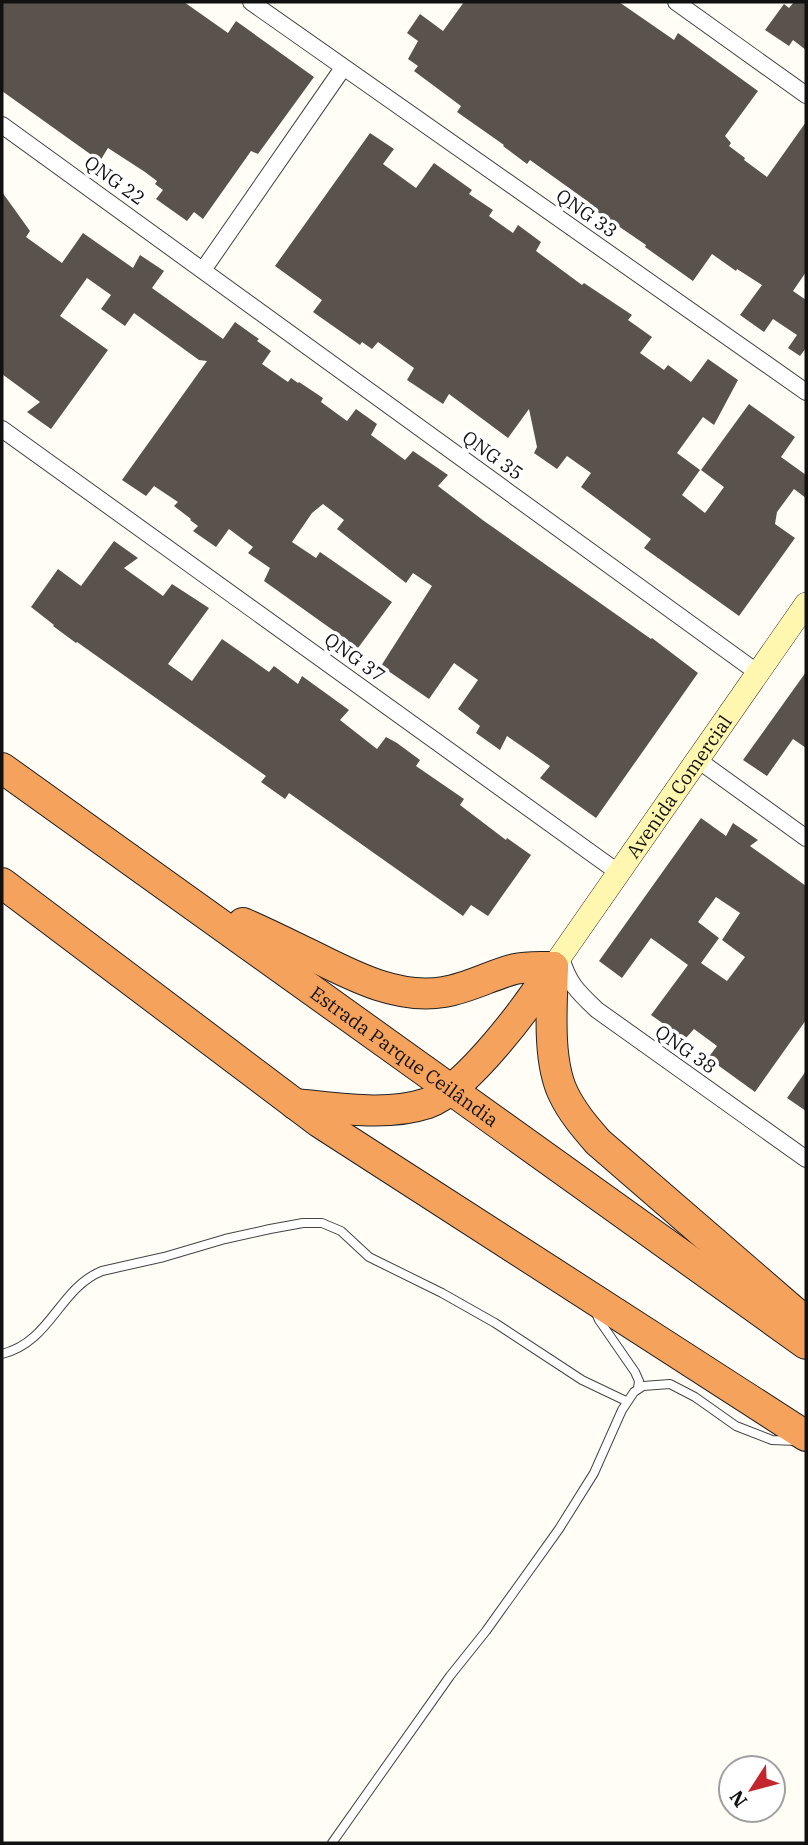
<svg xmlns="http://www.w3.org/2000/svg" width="808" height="1845" viewBox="0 0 808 1845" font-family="'IBM Plex Serif',serif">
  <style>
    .building { fill: #5a524d; fill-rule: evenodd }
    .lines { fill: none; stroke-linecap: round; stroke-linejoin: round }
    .lane-casing { stroke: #444; stroke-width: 10 }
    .street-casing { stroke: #444; stroke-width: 18 }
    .secondary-casing { stroke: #333; stroke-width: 24 }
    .highway-casing { stroke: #222; stroke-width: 32 }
    .lane { stroke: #fff; stroke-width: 8 }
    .street { stroke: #fff; stroke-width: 16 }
    .secondary { stroke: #fff6b0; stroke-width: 23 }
    .highway { stroke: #f5a25d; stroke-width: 30 }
    .labels { text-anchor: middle; stroke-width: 7; stroke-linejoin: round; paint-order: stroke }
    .street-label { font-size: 19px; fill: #111; stroke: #fff }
  </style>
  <rect width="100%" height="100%" fill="#fffdf5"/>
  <g class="building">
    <polygon points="2,2 184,2 228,33 236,21 314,77 258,154 251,151 203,219 194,212 187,221 156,199 163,190 155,184 157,181 145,172 108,148 100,161 2,91"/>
    <polygon points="464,2 619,2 674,40 678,33 758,91 725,136 731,143 729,146 745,158 744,160 767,177 806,122 806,272 793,291 806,300 806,348 800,356 788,348 797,335 773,319 764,332 740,315 762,285 737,269 736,271 712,254 693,281 645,247 646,245 589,206 590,203 530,160 527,164 503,146 504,145 457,112 461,106 414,71 418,66 408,59 418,41 407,33 420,14 443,31"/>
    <polygon points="794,2 806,2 806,50 793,40 789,46 765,30 784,4 789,8"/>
    <polygon points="370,133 394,149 383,164 416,188 434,163 472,190 469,194 493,210 489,216 513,233 518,225 541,242 536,251 582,285 584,283 632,315 628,320 652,337 640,353 664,370 668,365 691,382 708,359 738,380 714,425 703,417 677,453 700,470 682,495 705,513 724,487 701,470 749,404 795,437 781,457 806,475 806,498 794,489 777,512 775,524 795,538 739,616 644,548 651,539 581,487 591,473 567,456 557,469 534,453 537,447 529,409 508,438 449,394 443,404 407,380 414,368 378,342 372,349 362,342 360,345 313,312 322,300 275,266"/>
    <polygon points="2,192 30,231 26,237 62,263 83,233 133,268 140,255 164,271 152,288 223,339 235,322 259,339 257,341 271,351 262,364 288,382 291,378 298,383 299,382 323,398 321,402 347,421 356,409 377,424 371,435 405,460 413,451 448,475 438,486 484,521 651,639 652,638 698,673 596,818 540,778 550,766 533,754 507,736 500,750 476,733 480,726 458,709 478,680 454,663 429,699 381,666 432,586 413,573 406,583 337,529 344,520 323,504 312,513 292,542 316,558 320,552 392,602 358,648 264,581 270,568 248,553 253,547 229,529 216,547 193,531 198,526 190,520 191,519 174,506 178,502 154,486 146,496 122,480 207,361 199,360 134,313 125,326 101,309 111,295 87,278 60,316 108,350 51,429 27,412 40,402 2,374"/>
    <polygon points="114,541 138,558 124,568 163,596 172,584 209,608 168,664 192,681 222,639 269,672 274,666 298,684 302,676 349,710 340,720 377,749 386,737 397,743 420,760 416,766 464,799 460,805 506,840 507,838 531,855 488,916 471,905 463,916 289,793 285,799 261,782 266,776 77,642 76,643 53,626 54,625 31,607 58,569 81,586"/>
    <polygon points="806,672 806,748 793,739 767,776 743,760"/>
    <path d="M701,818L726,836L733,823L758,840L750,846L806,886V1020L755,1092L708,1058L717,1046L694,1029L685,1039L651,1015L688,965L651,938L622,978L599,961ZM716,897L740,913L722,940L745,957L727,981L701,963L719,938L698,922Z"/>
    <polygon points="806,1071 806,1111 787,1098"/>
  </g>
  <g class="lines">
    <defs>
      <g id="lane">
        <polyline points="596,1313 599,1320 635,1372 639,1381 638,1388"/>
        <path d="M2,1354C51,1342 59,1288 102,1271L164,1257L225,1239L270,1229L303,1223H322L341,1231L369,1257L442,1293L495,1323L582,1380L626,1401"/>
        <polyline points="332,1843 450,1676 486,1631 559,1529 594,1473 622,1410 634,1392 643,1386 670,1384 695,1397 736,1426 772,1440 796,1441"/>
      </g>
      <g id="street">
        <polyline points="251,2 806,392"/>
        <polyline points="676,2 806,95"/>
        <polyline points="2,125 758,673"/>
        <polyline points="203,270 343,68"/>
        <polyline points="2,429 619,873"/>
        <polyline points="698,760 806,838"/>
        <path d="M561,957C568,983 578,992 597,1010L806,1159"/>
      </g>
      <g id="secondary">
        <path id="s1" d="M553,967L806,604"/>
      </g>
      <g id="highway">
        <path id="s2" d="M2,768L806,1344"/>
        <polyline points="2,883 319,1122 806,1436"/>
        <path d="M243,923C266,933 288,944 311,955C351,975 397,1000 444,992C469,988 491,975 515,969C527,966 540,967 553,967"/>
        <path d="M553,967C552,1004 547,1059 563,1093C572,1112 585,1127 598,1142L806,1322"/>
        <path d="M295,1104C338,1108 386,1117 428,1103C467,1089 530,1004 553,967"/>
      </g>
    </defs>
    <use href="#lane" class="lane-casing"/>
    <use href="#street" class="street-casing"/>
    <use href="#secondary" class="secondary-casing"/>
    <use href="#highway" class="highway-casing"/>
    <use href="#lane" class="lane"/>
    <use href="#street" class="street"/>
    <use href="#secondary" class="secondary"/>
    <use href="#highway" class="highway"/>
  </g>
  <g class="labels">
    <g class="street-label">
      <text transform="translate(115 180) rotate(36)" y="7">QNG 22</text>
      <text transform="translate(587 213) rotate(35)" y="7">QNG 33</text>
      <text transform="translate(493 455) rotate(36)" y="7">QNG 35</text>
      <text transform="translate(355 657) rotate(36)" y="7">QNG 37</text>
      <text dy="7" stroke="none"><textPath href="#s1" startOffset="220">Avenida Comercial</textPath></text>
      <text transform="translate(686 1049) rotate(35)" y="7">QNG 38</text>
      <text dy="7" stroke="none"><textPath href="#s2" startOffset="495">Estrada Parque Ceilândia</textPath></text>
    </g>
  </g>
  <rect width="808" height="1845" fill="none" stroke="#111111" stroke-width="7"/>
  <g transform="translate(752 1789) rotate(234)"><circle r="33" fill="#ffffff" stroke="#a0a0a0" stroke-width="2"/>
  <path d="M0-5L12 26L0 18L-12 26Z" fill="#c4262e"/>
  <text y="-10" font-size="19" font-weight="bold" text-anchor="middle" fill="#111111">N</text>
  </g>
</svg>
